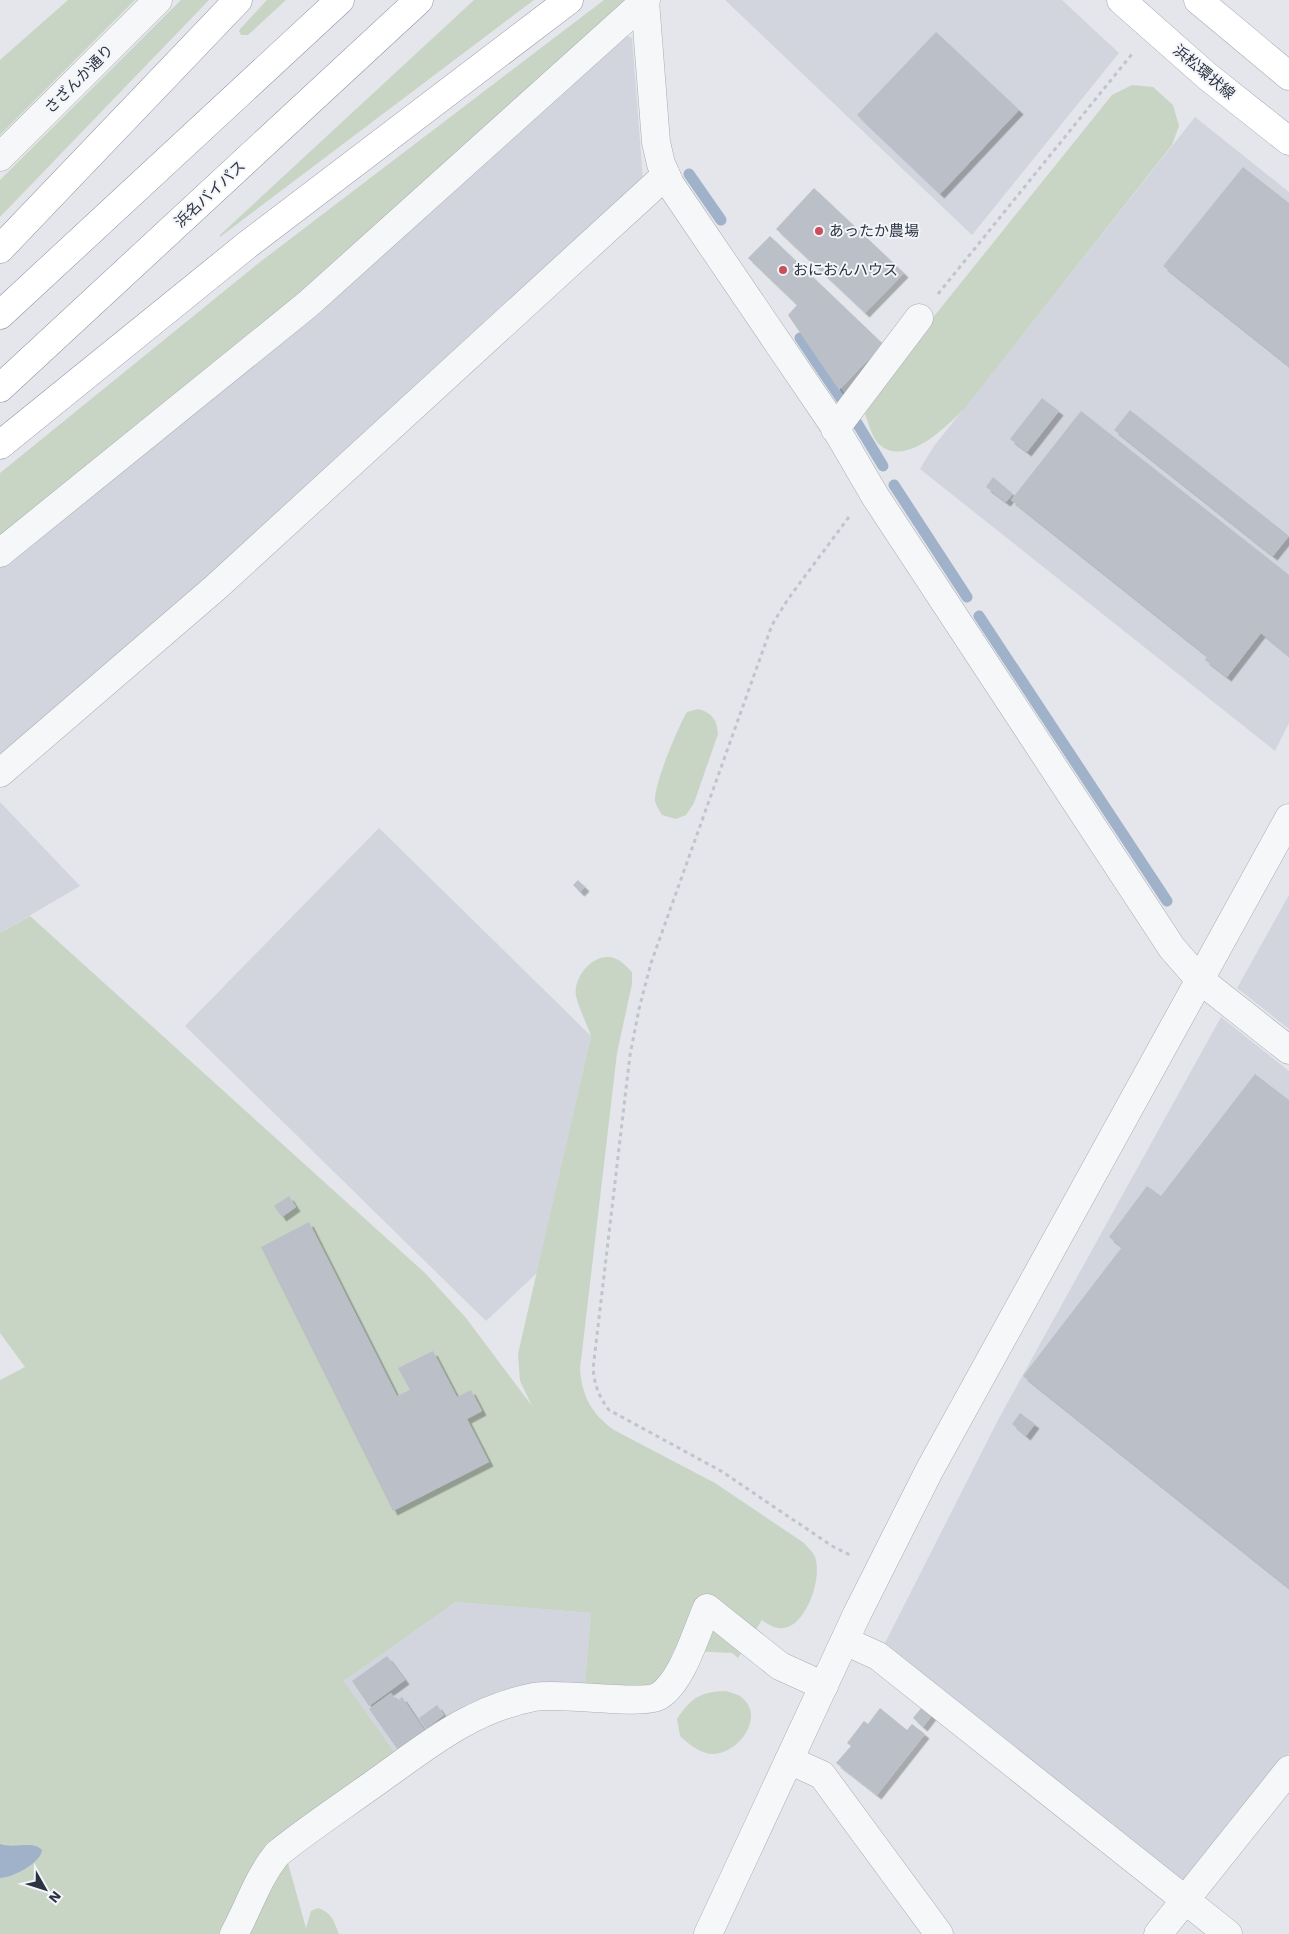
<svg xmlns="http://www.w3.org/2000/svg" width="1289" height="1934" viewBox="0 0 1289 1934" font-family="'Work Sans','Noto Sans JP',sans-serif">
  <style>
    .built { fill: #d2d5dd }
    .green { fill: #c8d5c5 }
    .water { fill: #a0b2c9 }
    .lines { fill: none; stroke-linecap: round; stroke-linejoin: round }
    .stream { stroke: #a0b2c9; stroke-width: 11 }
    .building { fill: #bbbfc8; filter: url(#shadow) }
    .minor-casing { stroke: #a9adb5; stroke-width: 29 }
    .major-casing { stroke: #a3aab6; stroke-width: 29 }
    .highway-casing { stroke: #8b93a1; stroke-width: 29 }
    .path { stroke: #c1c4ca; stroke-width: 3; stroke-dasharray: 4 4; stroke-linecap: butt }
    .minor { stroke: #f6f7f9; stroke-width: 28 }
    .major { stroke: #fff; stroke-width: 28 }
    .highway { stroke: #fff; stroke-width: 28 }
    .poi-dot { fill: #ca4f5b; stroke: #f3f5f8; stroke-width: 2 }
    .labels { text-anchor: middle; stroke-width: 4; stroke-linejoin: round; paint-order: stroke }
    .street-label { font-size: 15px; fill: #2c3343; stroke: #f3f5f8 }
    .poi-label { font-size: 15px; fill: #2c3343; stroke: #f3f5f8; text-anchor: start }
  </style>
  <defs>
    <filter id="shadow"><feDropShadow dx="4.5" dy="4.5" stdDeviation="0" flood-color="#0004"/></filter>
  </defs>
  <rect width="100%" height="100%" fill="#e4e6eb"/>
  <g class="built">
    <polygon points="725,0 1062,0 1119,53 972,235"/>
    <polygon points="623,34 632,38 643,181 283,513 0,759 0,567 281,341"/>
    <polygon points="1195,117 1289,192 1289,723 1275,751 920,469 934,446"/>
    <polygon points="0,802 80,886 0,933"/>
    <polygon points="379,828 591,1036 537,1273 486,1321 185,1026"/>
    <polygon points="1289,895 1289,1029 1237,988"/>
    <polygon points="1221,1017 1289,1071 1289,1753 1184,1885 883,1647 999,1418"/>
    <polygon points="456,1602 591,1613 585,1683 535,1683 499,1691 466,1705 395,1753 344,1681"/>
  </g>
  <g class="green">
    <polygon points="68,0 135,0 0,135 0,60"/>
    <polygon points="181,0 209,0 0,217 0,180"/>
    <polygon points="267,0 286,0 248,35 241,35 239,31 241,28"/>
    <polygon points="474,0 534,0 220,237 220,235"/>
    <polygon points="604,0 630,0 302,296 0,539 0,473 260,262"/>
    <path d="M1132,85L1153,87L1173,105L1179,126L1172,145L964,409C946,427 907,466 881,446C872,439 869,424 865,414L874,394L927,325L1112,95Z"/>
    <path d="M698,709C712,713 717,719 718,734L694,803L686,815L676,819L662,815C660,811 656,806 655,801C654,784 678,727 687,712Z"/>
    <path d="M30,916L425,1273L466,1318L532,1406L520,1381L518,1354L591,1036C587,1024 579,1009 576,996C573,978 591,955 610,957C619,958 626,966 632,972V984L617,1053L580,1369C582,1397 592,1414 614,1430L715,1483L804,1543C807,1547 812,1551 814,1555C824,1574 807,1625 784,1628C775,1629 769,1625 762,1620L738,1658L732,1653L674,1650C670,1659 667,1671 660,1679C647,1692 603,1684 585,1683L591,1613L456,1602L344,1681L395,1753L268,1845C246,1873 235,1903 219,1934H0V1380L25,1367L0,1333V933Z"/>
    <path d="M726,1691C730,1692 736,1694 740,1696C767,1715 739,1754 713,1754C700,1754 689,1744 680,1736L677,1719C692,1697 700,1692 726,1691Z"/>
    <path d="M288,1863L306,1928L311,1911L318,1908C332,1913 334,1921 339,1934H250L276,1878Z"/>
  </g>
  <path class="water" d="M0,1844C14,1849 33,1840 42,1850C41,1863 12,1878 0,1878Z"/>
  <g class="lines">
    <g class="stream">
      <polyline points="689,174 721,220"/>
      <polyline points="800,338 844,403"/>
      <polyline points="854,418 883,466"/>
      <polyline points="894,485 967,597"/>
      <polyline points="979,616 1167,901"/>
    </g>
  </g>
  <g class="building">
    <polygon points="936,32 1019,110 940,194 857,115"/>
    <polygon points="1243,167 1289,203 1289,366 1163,266"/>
    <polygon points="814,188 904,273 865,313 776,229"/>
    <polygon points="770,236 883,344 839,390 788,315 797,305 748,258"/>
    <polygon points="1042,398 1059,411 1027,452 1010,439"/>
    <polygon points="1130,410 1289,536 1273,556 1114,430"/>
    <polygon points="1081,411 1289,575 1289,656 1261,633 1227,677 1205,660 1207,656 1011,500"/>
    <polygon points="993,477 1013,494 1006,502 986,487"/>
    <polygon points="578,880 585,887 580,892 573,885"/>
    <polygon points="1255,1074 1289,1100 1289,1588 1023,1376 1122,1247 1109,1237 1147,1186 1161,1196"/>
    <polygon points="289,1196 296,1207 282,1217 274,1206"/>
    <polygon points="309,1222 397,1396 410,1390 398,1368 433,1351 457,1397 471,1390 482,1411 467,1419 489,1462 393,1511 261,1247"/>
    <polygon points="1020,1413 1035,1424 1026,1436 1012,1424"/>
    <polygon points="387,1656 405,1680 369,1706 352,1681"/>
    <polygon points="391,1693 397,1701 402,1697 425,1731 398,1750 369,1709"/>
    <polygon points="437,1705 444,1715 426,1729 419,1718"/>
    <polygon points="922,1707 933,1714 923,1727 913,1718"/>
    <polygon points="880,1708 907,1730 912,1724 925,1734 877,1795 836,1763 851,1746 847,1743 864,1721 868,1724"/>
  </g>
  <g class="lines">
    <defs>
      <g id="minor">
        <polyline points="645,1 656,142 661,164 670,184 833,424 875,496 1172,948 1199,979 1289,1050"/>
        <polyline points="0,157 158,0"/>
        <polyline points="835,429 919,318"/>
        <polyline points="0,553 308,304 646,0"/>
        <polyline points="0,773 215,588 666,175"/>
        <polyline points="845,1641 878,1656 1228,1934"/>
        <polyline points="789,1760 822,1775 939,1934"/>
        <path d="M234,1934C249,1907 257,1879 277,1854C308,1829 340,1808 372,1785C426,1747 468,1710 534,1697C562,1692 642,1706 659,1696C682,1682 696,1633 707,1608L780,1666L824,1686"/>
        <polyline points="708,1934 857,1614 929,1471 1289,818"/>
        <polyline points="1158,1934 1289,1770"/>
      </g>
      <g id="major">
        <polyline points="1121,0 1207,76 1289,141"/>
        <polyline points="1198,0 1289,76"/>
      </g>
      <g id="highway">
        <polyline points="0,249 238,0"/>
        <polyline points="0,315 340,0"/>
        <polyline points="0,388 419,0"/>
        <polyline points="0,445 247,245 569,0"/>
      </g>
    </defs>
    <use href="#minor" class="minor-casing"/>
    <use href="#major" class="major-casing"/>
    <use href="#highway" class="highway-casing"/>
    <g class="path">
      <polyline points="938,294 1132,54"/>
      <path d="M849,517L788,599L772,625L651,963L639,1009L630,1055L593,1369C595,1386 599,1397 609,1410L721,1471L832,1546L850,1555"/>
    </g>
    <use href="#minor" class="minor"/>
    <use href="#major" class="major"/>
    <use href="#highway" class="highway"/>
  </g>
  <g class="poi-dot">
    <circle cx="819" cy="231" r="5"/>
    <circle cx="783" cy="270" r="5"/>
  </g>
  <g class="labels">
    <g class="street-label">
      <text transform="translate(1204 72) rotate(40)" y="5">浜松環状線</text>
      <text transform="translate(79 79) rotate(-45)" y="5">さざんか通り</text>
      <text transform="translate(210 194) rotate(-43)" y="5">浜名バイパス</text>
    </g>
    <g class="poi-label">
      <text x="829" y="236">あったか農場</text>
      <text x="793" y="275">おにおんハウス</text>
    </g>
  </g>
  <g transform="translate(45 1889) rotate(129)" stroke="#f3f5f8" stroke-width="4" paint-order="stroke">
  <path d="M0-4L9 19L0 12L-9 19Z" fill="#2c3343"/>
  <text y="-8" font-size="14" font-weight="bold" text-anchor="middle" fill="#2c3343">N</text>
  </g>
</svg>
